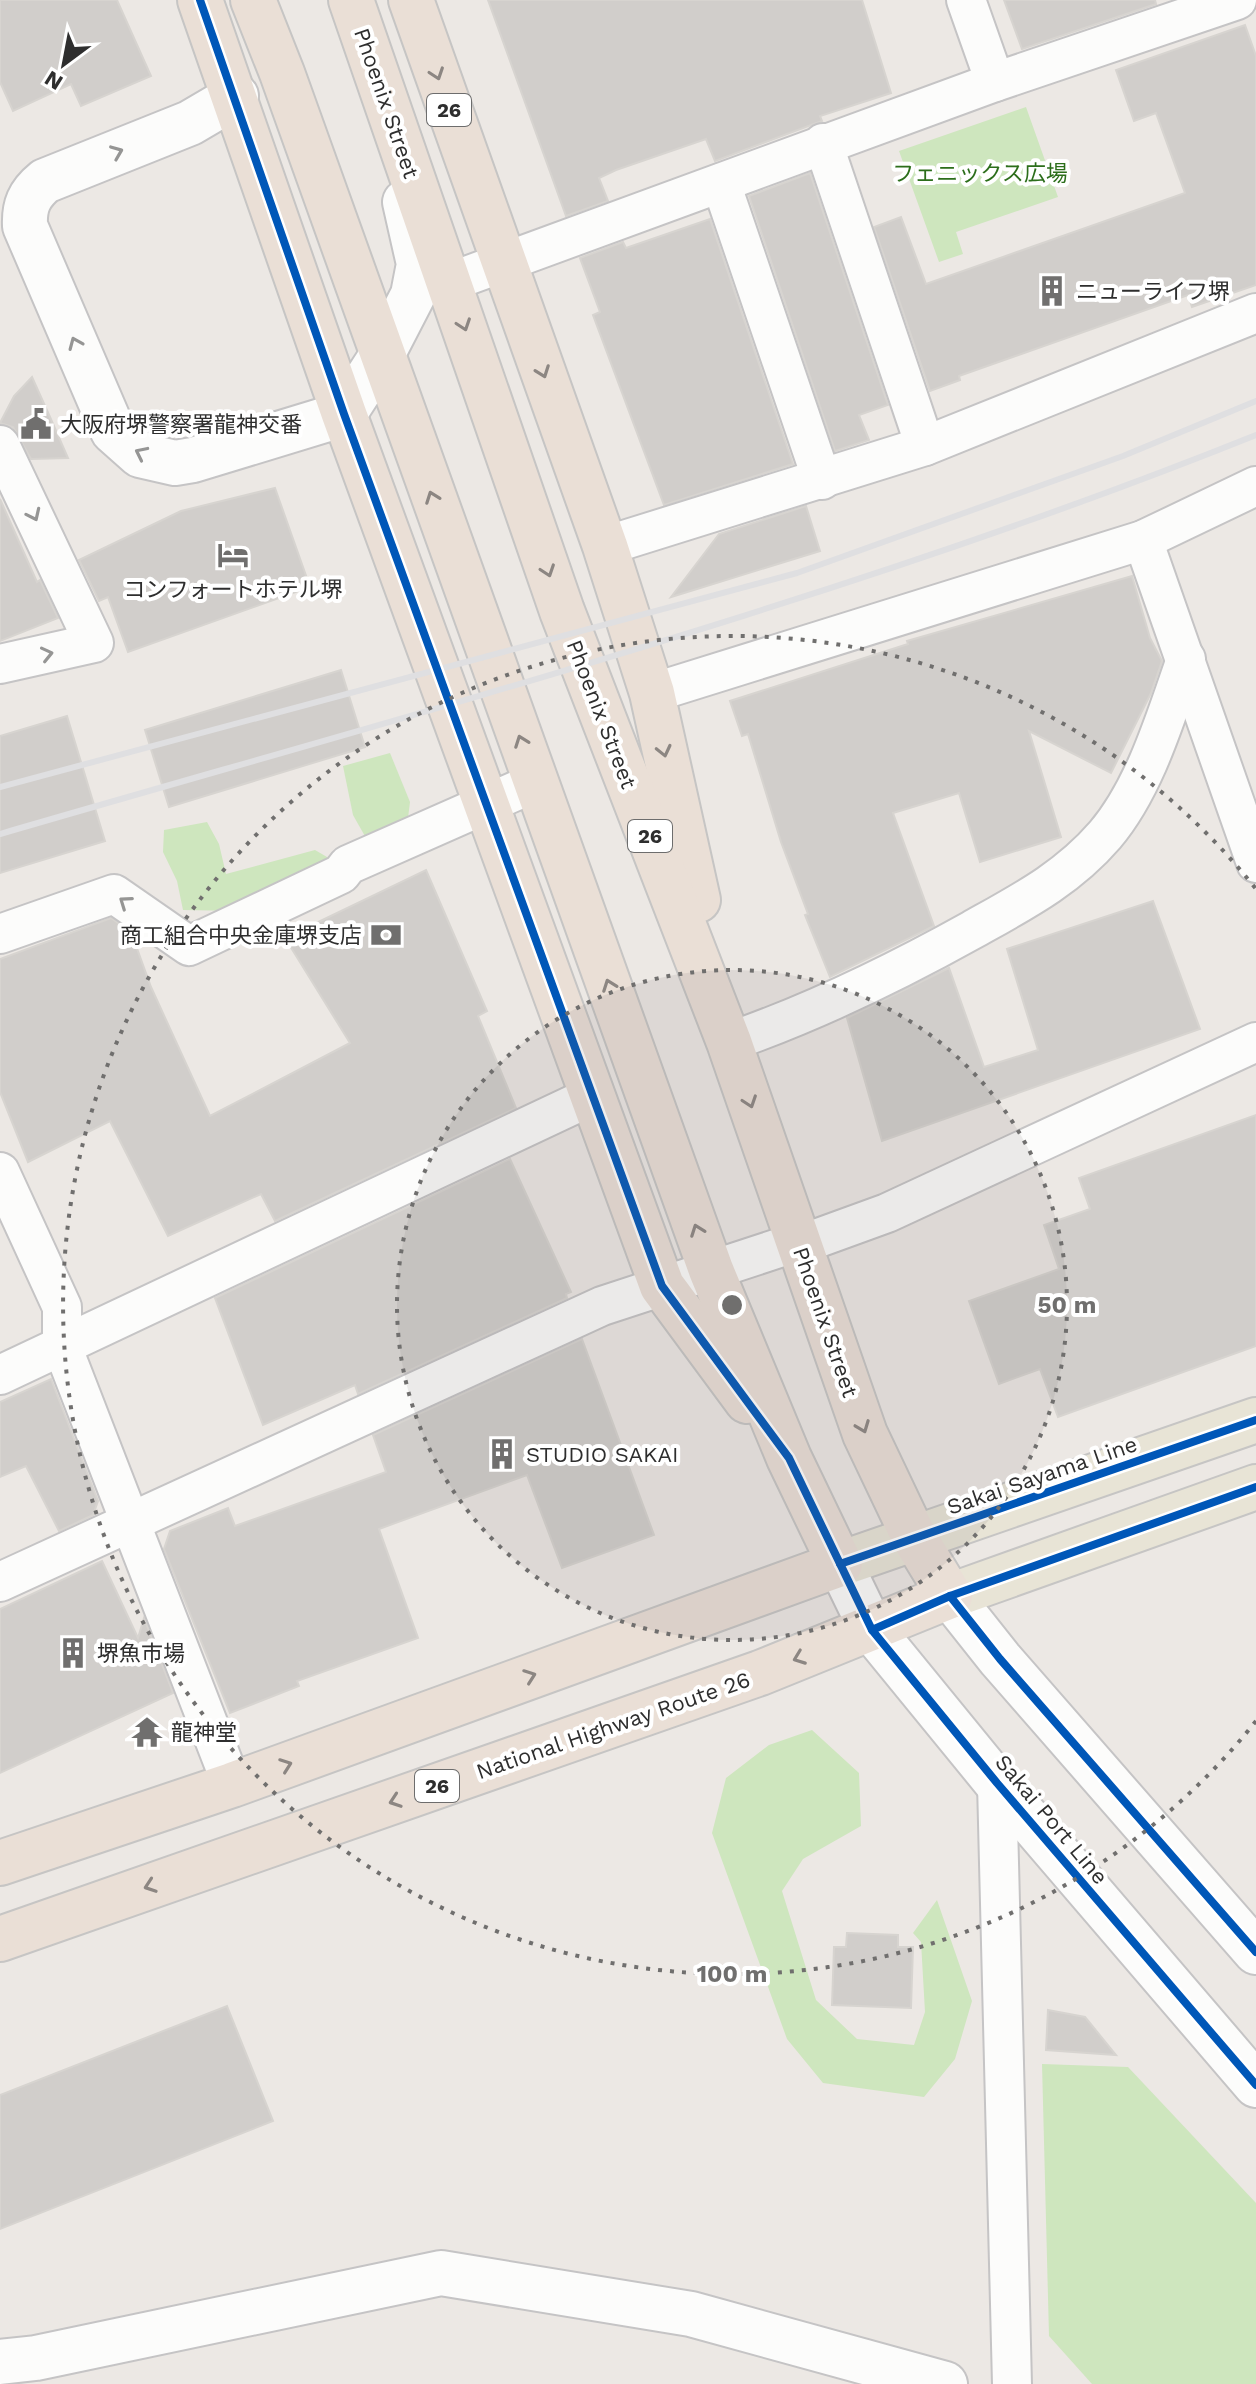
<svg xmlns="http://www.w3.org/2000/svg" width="1256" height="2384" viewBox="0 0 1256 2384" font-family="'Work Sans','Noto Sans JP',sans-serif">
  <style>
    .green { fill: #cee6be }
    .building { fill: #d1cecb; stroke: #d7d4d0; stroke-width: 2 }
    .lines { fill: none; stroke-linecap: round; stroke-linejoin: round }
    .street-casing { stroke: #c5c4c5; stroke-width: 42 }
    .secondary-casing { stroke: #c5c4c5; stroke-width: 48 }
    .primary-casing { stroke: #c6c5c4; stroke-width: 48 }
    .highway-casing { stroke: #c6c5c4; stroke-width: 48 }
    .street { stroke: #fcfcfb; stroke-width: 38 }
    .secondary { stroke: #fcfcfb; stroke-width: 44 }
    .primary { stroke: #e8e4d6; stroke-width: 44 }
    .highway { stroke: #eadfd6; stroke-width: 44 }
    .rail { stroke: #dfdfe1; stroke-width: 6 }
    .cycleway-casing { stroke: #fff; stroke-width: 13 }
    .cycleway { stroke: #0057b8; stroke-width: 8 }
    .oneway { stroke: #8c8682 }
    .oneway2 { stroke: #959594 }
    .ring { fill: none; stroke: #706f6e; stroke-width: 4; stroke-dasharray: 4 8 }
    .labels { text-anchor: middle; stroke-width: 8; stroke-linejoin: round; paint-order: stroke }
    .shield { fill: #fff; stroke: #6d6d6d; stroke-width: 2 }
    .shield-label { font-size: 20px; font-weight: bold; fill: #2e2e2e }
    .street-label { font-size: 22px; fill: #2e2e2e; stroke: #fff }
    .park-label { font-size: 22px; fill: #2c6e1b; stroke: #fff }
    .poi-label { font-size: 22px; fill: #2e2e2e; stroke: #fff; text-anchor: start }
    .centre { fill: #706f6e; stroke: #fff; stroke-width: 4 }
    .ring-label { font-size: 24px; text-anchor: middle; font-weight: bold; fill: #706f6e; stroke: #fff; stroke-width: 8; stroke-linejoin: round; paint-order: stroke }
  </style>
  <rect width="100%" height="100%" fill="#ece8e4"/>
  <g class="green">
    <polygon points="1026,107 1058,197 956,232 963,254 939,262 899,151"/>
    <polygon points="390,753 410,802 408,818 366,838 353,815 343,766"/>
    <polygon points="207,822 219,844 226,874 315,850 327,857 328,868 239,911 183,910 177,881 163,852 164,830"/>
    <polygon points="812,1730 859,1773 861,1826 803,1859 782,1891 816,2000 857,2039 914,2045 925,2012 921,1942 913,1933 937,1900 972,2001 955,2059 924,2097 823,2083 787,2039 712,1833 726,1778 769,1745"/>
    <polygon points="1042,2064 1128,2067 1256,2203 1256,2384 1092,2384 1049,2336"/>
  </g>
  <g class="building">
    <polygon points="0,0 117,0 151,76 81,106 71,84 13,111 0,82"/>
    <polygon points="488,0 862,0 891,93 820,116 822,121 715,161 706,139 616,170 599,178 608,201 566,216"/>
    <polygon points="1004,0 1155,0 1156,4 1022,49"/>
    <polygon points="1245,25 1256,56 1256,285 1192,307 1188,295 959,376 960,380 930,391 874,227 901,217 926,284 1185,193 1156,113 1134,121 1116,70"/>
    <polygon points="810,173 888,405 859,415 869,440 835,451 749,196"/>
    <polygon points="710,219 793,464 664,505 593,315 600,312 580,258 623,242 626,248"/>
    <polygon points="32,377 50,417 68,458 31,459 13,427 0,423 14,396"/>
    <polygon points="275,488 310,587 128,652 108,597 99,601 79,560 181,511"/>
    <polygon points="0,499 37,582 40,580 58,618 0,641"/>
    <polygon points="806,506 820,551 671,597 719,534"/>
    <polygon points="1132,576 1150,638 1162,661 1151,693 1111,773 1029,731 1061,837 980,862 959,793 893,813 934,926 830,977 805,915 808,914 781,842 748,734 742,736 730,701 908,644 907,641"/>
    <polygon points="341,670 365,747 169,807 145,730"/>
    <polygon points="67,716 105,841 0,873 0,736"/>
    <polygon points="426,870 487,1011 478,1016 516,1108 275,1221 261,1194 168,1236 110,1121 28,1162 0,1092 0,959 111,918 131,932 151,987 210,1116 350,1043 285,938"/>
    <polygon points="1153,901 1200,1029 882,1141 847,1018 949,968 984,1067 1038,1050 1007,949"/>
    <polygon points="1256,1115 1256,1346 1058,1417 1040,1369 999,1384 969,1301 1059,1269 1044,1225 1090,1209 1079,1178"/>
    <polygon points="510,1159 571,1292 566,1294 567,1298 358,1394 355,1385 263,1425 215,1298"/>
    <polygon points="582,1339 654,1535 562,1568 527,1475 379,1529 418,1638 297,1681 299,1686 230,1713 164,1549 170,1531 228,1508 235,1526 386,1472 373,1435"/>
    <polygon points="51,1379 98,1501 93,1515 59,1531 26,1466 0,1477 0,1402"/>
    <polygon points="102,1561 138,1638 144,1618 173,1693 0,1773 0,1609"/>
    <polygon points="847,1933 898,1935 898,1947 913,1947 911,2008 832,2005 834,1947 846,1947"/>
    <polygon points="227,2006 273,2121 0,2229 0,2095"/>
    <polygon points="1048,2010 1085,2017 1116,2055 1046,2050"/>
  </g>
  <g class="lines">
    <defs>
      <g id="street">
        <polyline points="966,0 995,82"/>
        <polyline points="823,143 925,446"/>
        <polyline points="721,183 822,480"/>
        <polyline points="450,282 995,82 1237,0"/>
        <polyline points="0,445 94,643 0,664"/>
        <polyline points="1143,540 1256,863"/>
        <polyline points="605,546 925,446 1256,313"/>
        <polyline points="652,693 1143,540 1256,486"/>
        <polyline points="0,934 114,894 189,946 341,874 348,865 536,782"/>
        <path d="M729,1042C815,1012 893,974 972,930C1022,902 1067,879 1105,835C1145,788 1166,716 1186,659"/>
        <polyline points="0,1172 62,1307 62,1346 232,1785"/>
        <polyline points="0,1375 594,1095"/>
        <polyline points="0,1582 602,1306 785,1246 799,1245 887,1213 1256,1042"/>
        <polyline points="997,1783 1012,2384"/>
      </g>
      <g id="secondary">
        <path d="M236,96L190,123L45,181C29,194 24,206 25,226L113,431L140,455L175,463L193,460L344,414L381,357L413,295L419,264L405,202"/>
        <polyline points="840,1564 872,1630 997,1783 1256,2085"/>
        <polyline points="950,1596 1000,1659 1256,1952"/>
        <polyline points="0,2362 36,2358 441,2273 691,2314 945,2384"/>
      </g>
      <g id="primary">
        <polyline points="840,1564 1256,1420"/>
        <polyline points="950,1596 1256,1487"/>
      </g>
      <g id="highway">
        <polyline points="200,0 344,414 662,1286 747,1401"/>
        <polyline points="411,0 605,546 652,693 698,900"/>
        <polyline points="0,1863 232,1785 840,1564 789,1458 711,1270 282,73 253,0"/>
        <polyline points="0,1939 760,1673 950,1596 914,1537 865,1434 729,1042 562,611 351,0"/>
      </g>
    </defs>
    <use href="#street" class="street-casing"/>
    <use href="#secondary" class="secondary-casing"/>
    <use href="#primary" class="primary-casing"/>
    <use href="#highway" class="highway-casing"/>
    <use href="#street" class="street"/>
    <use href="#secondary" class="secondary"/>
    <use href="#primary" class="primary"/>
    <use href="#highway" class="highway"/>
    <g class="rail">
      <polyline points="0,787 797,573 1123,456 1256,401"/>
      <path d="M0,834C422,711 848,599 1256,435"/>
    </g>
    <defs>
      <g id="cycleway">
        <polyline points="200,0 344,414 662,1286 789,1458 872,1630 997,1783 1256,2085"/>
        <polyline points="840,1564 1256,1420"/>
        <polyline points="950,1596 1000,1659 1256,1952"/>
        <polyline points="872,1630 950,1596 1256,1487"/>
      </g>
    </defs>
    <use href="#cycleway" class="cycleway-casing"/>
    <use href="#cycleway" class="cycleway"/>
  </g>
  <defs><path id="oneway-chevron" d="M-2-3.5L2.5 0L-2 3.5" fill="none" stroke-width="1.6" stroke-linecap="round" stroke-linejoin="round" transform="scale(2)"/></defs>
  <g class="oneway">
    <use href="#oneway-chevron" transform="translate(437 74) rotate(71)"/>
    <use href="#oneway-chevron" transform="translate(464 325) rotate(71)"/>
    <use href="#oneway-chevron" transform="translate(543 372) rotate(70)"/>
    <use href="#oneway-chevron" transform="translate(432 497) rotate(-110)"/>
    <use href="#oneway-chevron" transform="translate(548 571) rotate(71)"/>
    <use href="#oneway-chevron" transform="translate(521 741) rotate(-110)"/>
    <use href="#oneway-chevron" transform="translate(664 751) rotate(77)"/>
    <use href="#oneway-chevron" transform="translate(609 985) rotate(-110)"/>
    <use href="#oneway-chevron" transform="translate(750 1102) rotate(71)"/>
    <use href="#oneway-chevron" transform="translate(697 1230) rotate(-110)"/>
    <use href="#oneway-chevron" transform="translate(863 1427) rotate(69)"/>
    <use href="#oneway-chevron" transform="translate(799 1658) rotate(159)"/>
    <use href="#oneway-chevron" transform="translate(530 1676) rotate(-20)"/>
    <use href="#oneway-chevron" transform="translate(286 1765) rotate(-20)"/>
    <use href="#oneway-chevron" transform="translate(395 1801) rotate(161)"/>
    <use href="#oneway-chevron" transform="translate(150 1886) rotate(161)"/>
  </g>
  <g class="oneway2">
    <use href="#oneway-chevron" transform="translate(117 152) rotate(-22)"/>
    <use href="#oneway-chevron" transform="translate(75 343) rotate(-113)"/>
    <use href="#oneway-chevron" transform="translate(141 453) rotate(-154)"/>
    <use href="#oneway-chevron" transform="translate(34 515) rotate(65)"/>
    <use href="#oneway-chevron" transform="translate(47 654) rotate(-13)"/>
    <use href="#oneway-chevron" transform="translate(125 902) rotate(-145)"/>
  </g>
  <circle cx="732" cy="1305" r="335" fill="#706f6e" fill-opacity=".12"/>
  <g class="ring">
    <circle cx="732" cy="1305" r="335"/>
    <path d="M1256 1721A669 669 0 1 1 1256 889"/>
  </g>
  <defs>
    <symbol id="building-bare" viewBox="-9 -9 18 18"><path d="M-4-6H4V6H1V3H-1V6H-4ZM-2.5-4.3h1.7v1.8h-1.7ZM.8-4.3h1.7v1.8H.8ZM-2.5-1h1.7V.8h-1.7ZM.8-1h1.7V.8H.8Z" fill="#706f6e" stroke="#fff" stroke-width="2.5" paint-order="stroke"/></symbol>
    <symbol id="civic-bare" viewBox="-9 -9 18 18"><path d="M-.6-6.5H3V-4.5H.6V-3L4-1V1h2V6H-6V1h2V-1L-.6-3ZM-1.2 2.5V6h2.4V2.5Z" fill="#706f6e" stroke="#fff" stroke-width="2.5" paint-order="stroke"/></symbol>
    <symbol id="hotel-bare" viewBox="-9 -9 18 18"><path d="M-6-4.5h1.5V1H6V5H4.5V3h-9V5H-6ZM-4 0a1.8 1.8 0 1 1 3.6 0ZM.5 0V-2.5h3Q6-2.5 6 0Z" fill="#706f6e" stroke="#fff" stroke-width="2.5" paint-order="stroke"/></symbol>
    <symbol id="bank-bare" viewBox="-9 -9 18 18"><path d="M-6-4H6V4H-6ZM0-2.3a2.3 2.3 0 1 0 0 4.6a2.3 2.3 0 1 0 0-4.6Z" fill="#706f6e" stroke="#fff" stroke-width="2.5" paint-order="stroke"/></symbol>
    <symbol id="temple-bare" viewBox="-9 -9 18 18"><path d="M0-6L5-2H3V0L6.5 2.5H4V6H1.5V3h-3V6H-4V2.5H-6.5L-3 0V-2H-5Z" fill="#706f6e" stroke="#fff" stroke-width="2.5" paint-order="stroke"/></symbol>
  </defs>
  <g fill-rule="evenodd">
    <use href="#building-bare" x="1030" y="269" width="44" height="44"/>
    <use href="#civic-bare" x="14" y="402" width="44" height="44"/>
    <use href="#hotel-bare" x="211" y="533" width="44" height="44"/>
    <use href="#bank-bare" x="364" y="913" width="44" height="44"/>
    <use href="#building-bare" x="480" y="1432" width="44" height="44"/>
    <use href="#building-bare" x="51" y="1631" width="44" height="44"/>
    <use href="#temple-bare" x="125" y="1710" width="44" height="44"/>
  </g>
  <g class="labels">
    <g class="shield">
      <rect x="427" y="94" width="44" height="32" rx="6"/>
      <rect x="628" y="820" width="44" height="32" rx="6"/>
      <rect x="415" y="1770" width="44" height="32" rx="6"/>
    </g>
    <g class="shield-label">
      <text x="449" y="117">26</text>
      <text x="650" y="843">26</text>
      <text x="437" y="1793">26</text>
    </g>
    <g class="street-label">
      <text transform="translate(387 103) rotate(71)" y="8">Phoenix Street</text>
      <text transform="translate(602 714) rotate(69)" y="8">Phoenix Street</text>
      <text transform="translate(826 1322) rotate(71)" y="8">Phoenix Street</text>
      <text transform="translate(1042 1475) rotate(-19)" y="8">Sakai Sayama Line</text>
      <text transform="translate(613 1725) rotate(-19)" y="8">National Highway Route 26</text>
      <text transform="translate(1052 1819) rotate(50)" y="8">Sakai Port Line</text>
    </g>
    <g class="park-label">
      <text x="980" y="181">フェニックス広場</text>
    </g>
    <g class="poi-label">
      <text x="1076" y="299">ニューライフ堺</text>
      <text x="60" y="432">大阪府堺警察署龍神交番</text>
      <text x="233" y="597" text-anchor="middle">コンフォートホテル堺</text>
      <text x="362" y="943" text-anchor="end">商工組合中央金庫堺支店</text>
      <text x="526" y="1462">STUDIO SAKAI</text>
      <text x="97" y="1661">堺魚市場</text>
      <text x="171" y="1740">龍神堂</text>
    </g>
  </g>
  <circle cx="732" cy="1305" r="12" class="centre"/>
  <g class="ring-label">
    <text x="1067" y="1313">50 m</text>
    <text x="732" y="1982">100 m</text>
  </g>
  <g transform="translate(64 64) rotate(212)" stroke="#ffffff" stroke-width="6" paint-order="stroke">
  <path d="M0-6L14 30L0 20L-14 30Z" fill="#2e2e2e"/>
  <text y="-12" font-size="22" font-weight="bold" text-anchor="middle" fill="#2e2e2e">N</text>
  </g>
</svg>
